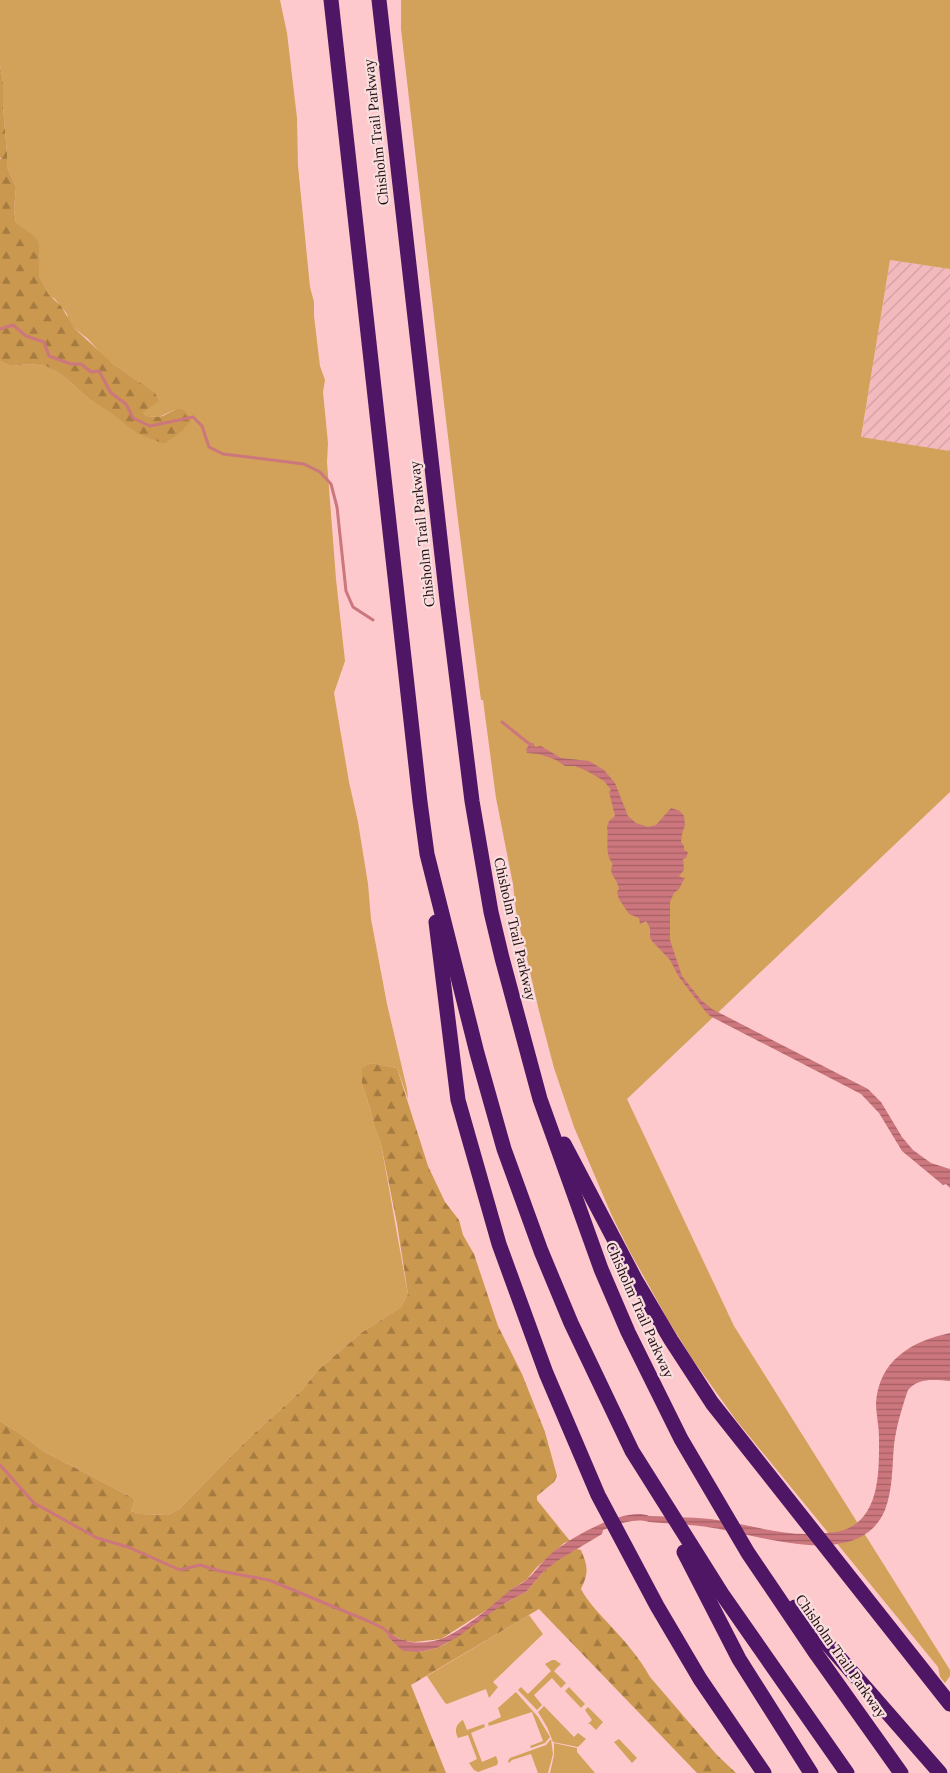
<svg xmlns="http://www.w3.org/2000/svg" width="950" height="1773" viewBox="0 0 950 1773" font-family="Georgia,serif">
  <style>
    .industrial { fill: url(#industrial-furrows) }
    .green { fill: #d2a15a }
    .forest { fill: url(#forest-firs) }
    .water { fill: url(#water-rules) }
    .lines { fill: none; stroke-linecap: round; stroke-linejoin: round }
    .stream { stroke: #cc767d; stroke-width: 3 }
    .highway { stroke: #4f1665; stroke-width: 15 }
    .labels { text-anchor: middle; stroke-width: 4.5; stroke-linejoin: round; paint-order: stroke }
    .street-label { font-size: 15px; fill: #261012; stroke: #f9dedf }
  </style>
  <defs>
    <pattern id="industrial-furrows" width="10" height="10" patternUnits="userSpaceOnUse" patternTransform="scale(1.25)"><rect width="10" height="10" fill="#f3babd"/><path d="M-1 1l2-2M0 10L10 0M9 11l2-2" fill="none" stroke="#d09fa1"/></pattern>
    <pattern id="forest-firs" width="22" height="20" patternUnits="userSpaceOnUse" patternTransform="scale(1.25)"><rect width="22" height="20" fill="#cb984f"/><path d="M5 1l3.5 6h-7zM16 11l3.5 6h-7z" fill="#a57b40"/></pattern>
    <pattern id="water-rules" width="6" height="5" patternUnits="userSpaceOnUse" patternTransform="scale(1.25)"><rect width="6" height="5" fill="#cc767d"/><path d="M0 2.5h6" fill="none" stroke="#a55f65"/></pattern>
  </defs>
  <rect width="100%" height="100%" fill="#fec9cc"/>
  <polygon class="industrial" points="890,260 950,269 950,451 861,438"/>
  <g class="green">
    <polygon points="0,0 280,0 287,33 297,118 298,166 310,287 314,302 314,316 320,366 325,380 323,392 328,443 327,462 336,579 345,661 334,693 349,782 358,822 368,884 371,919 387,1004 407,1089 408,1099 397,1068 371,1063 363,1068 362,1084 370,1108 374,1125 381,1144 405,1278 408,1294 401,1307 361,1333 318,1370 303,1389 250,1437 179,1509 168,1515 140,1514 131,1511 135,1499 43,1451 25,1437 0,1421 0,361 10,366 30,364 46,366 62,375 90,400 164,444 180,410 174,410 159,417 146,416 143,412 139,382 105,358 88,339 74,328 68,321 67,314 55,299 48,295 39,275 39,243 16,223 14,210 16,187 7,167 7,153 3,107 3,82 0,65"/>
    <path d="M401,0H950V269L890,260L861,437L950,451V792L627,1099L734,1326L950,1670V1676L945,1683L940,1677L938,1667L736,1420L691,1357L668,1320L630,1252L612,1216L574,1127L554,1068L539,1011L516,911L513,884L496,798L483,700H481C451,477 427,253 401,29Z"/>
    <polygon points="529,1615 543,1634 493,1682 498,1687 489,1698 486,1689 447,1704 445,1703 427,1676"/>
    <polygon points="552,1660 555,1660 561,1664 554,1671 566,1683 561,1688 552,1678 534,1695 542,1705 537,1710 518,1690 521,1687 528,1694 551,1671 545,1664"/>
    <polygon points="569,1687 585,1704 581,1708 565,1691"/>
    <polygon points="516,1692 538,1717 550,1737 545,1743 531,1748 530,1746 543,1741 532,1712 489,1726 488,1723 501,1717 498,1708"/>
    <polygon points="544,1706 574,1737 578,1733 586,1739 578,1747 553,1742 547,1727 538,1712"/>
    <polygon points="588,1707 603,1722 596,1730 590,1724 588,1724 592,1720 585,1710"/>
    <path d="M463,1720L467,1730L484,1724L485,1727L471,1733L482,1762L496,1756L498,1762L497,1765L478,1772L474,1770L469,1763L477,1759L468,1735L458,1738C454,1730 456,1724 463,1720Z"/>
    <polygon points="551,1739 553,1754 548,1773 538,1773 531,1754 512,1760 509,1763 508,1761 510,1758 546,1745"/>
    <polygon points="619,1739 637,1758 632,1763 614,1742"/>
    <polygon points="554,1743 577,1748 577,1752 595,1773 550,1773 554,1755"/>
  </g>
  <g class="forest">
    <path d="M0,65L3,82V107L7,153V167L16,187L14,210L16,223L35,237L39,243V275L48,294L61,306L74,328L112,363L155,393L159,401L143,412L146,416C150,416 155,417 159,417C170,416 181,398 191,420L182,431L164,444L137,433L111,413L90,400L62,375L46,366L30,364L10,366L0,361V159H1L0,157Z"/>
    <path d="M371,1063L397,1068L428,1166L445,1202L459,1220L463,1235L474,1254L498,1326L522,1374L545,1432L557,1476L554,1482L537,1496V1500L570,1541L564,1543L537,1567L526,1580L511,1590L496,1604L441,1639L415,1642L405,1641L389,1634L419,1652L437,1648L447,1643L505,1603L526,1592L544,1571L557,1560L577,1549L581,1550C588,1567 589,1572 581,1589C588,1602 597,1611 607,1622C623,1639 639,1657 650,1677L717,1755L736,1773H697L539,1609L411,1685L446,1773H0V1421L25,1437L43,1451L135,1499L131,1511L140,1514L168,1515L179,1509L250,1437L303,1389L318,1370L361,1333L401,1307L408,1294L397,1224L381,1144L374,1125L370,1108L362,1084V1068Z"/>
  </g>
  <g class="water">
    <path d="M531,743H533L535,747L541,746L561,758L589,761L604,770L615,783L628,816L636,823L648,827L656,825L671,808L680,811L684,816L685,825L682,834L681,842L684,846V850L688,852L686,858L683,859L684,870L679,876L683,878L685,877L679,889L674,893L670,902V940L682,976L701,1000L712,1009L868,1089L881,1102L902,1137L913,1150L931,1163L950,1169V1188L946,1184L943,1185L902,1151L879,1113L861,1094L710,1016L705,1011L679,977L670,960L652,941L650,937V928L646,921L640,924L639,918L629,914L619,899L617,892L619,889C617,878 607,873 613,864C604,854 609,838 607,827L609,821L615,816L609,792L611,790L604,781L587,771L575,766H565L556,760L539,754L527,753L526,749Z"/>
    <path d="M950,1333V1381C935,1380 919,1377 908,1390C902,1407 896,1428 894,1445C892,1467 893,1489 885,1510C859,1572 761,1535 713,1528C692,1524 670,1524 649,1522C633,1517 617,1525 603,1530L602,1534L557,1561L544,1571L526,1592L505,1603L456,1638L437,1648L419,1652L403,1651L388,1637L389,1634C394,1635 398,1639 403,1640C414,1644 430,1643 441,1639C462,1631 492,1606 509,1591C514,1587 520,1585 525,1581C535,1573 542,1561 552,1553C570,1538 625,1506 649,1516C669,1517 690,1517 710,1519C751,1524 783,1538 826,1533C832,1532 839,1532 844,1530C881,1517 879,1469 879,1437C879,1426 876,1414 876,1403C879,1360 912,1341 950,1333Z"/>
  </g>
  <g class="lines">
    <g class="stream">
      <polyline points="0,329 13,325 26,336 44,342 49,356 71,364 81,364 91,372 99,371 111,393 126,404 133,418 150,426 193,417 202,426 209,447 223,454 304,464 320,472 331,484 337,507 346,591 353,607 373,620"/>
      <polyline points="502,722 532,746"/>
      <polyline points="0,1465 34,1503 97,1538 128,1547 180,1570 200,1565 220,1571 269,1580 368,1621 383,1628 392,1636"/>
    </g>
    <g class="highway">
      <polyline points="331,0 420,802 427,854 477,1053 504,1149 541,1251 571,1323 632,1451 722,1594 847,1773"/>
      <polyline points="379,0 447,600 472,801 491,912 502,958 540,1099 601,1269 628,1332 681,1439 748,1553 817,1655 901,1773"/>
      <polyline points="436,922 458,1100 499,1244 546,1373 598,1495 657,1606 700,1679 764,1773"/>
      <polyline points="564,1144 635,1279 671,1340 712,1403 950,1704"/>
      <polyline points="684,1552 739,1659 811,1773"/>
      <polyline points="795,1607 940,1773"/>
    </g>
  </g>
  <g class="labels">
    <g class="street-label">
      <text transform="translate(376 132) rotate(-96)" y="5">Chisholm Trail Parkway</text>
      <text transform="translate(422 534) rotate(-96)" y="5">Chisholm Trail Parkway</text>
      <text transform="translate(515 929) rotate(77)" y="5">Chisholm Trail Parkway</text>
      <text transform="translate(640 1310) rotate(66)" y="5">Chisholm Trail Parkway</text>
      <text transform="translate(841 1656) rotate(55)" y="5">Chisholm Trail Parkway</text>
    </g>
  </g>
</svg>
